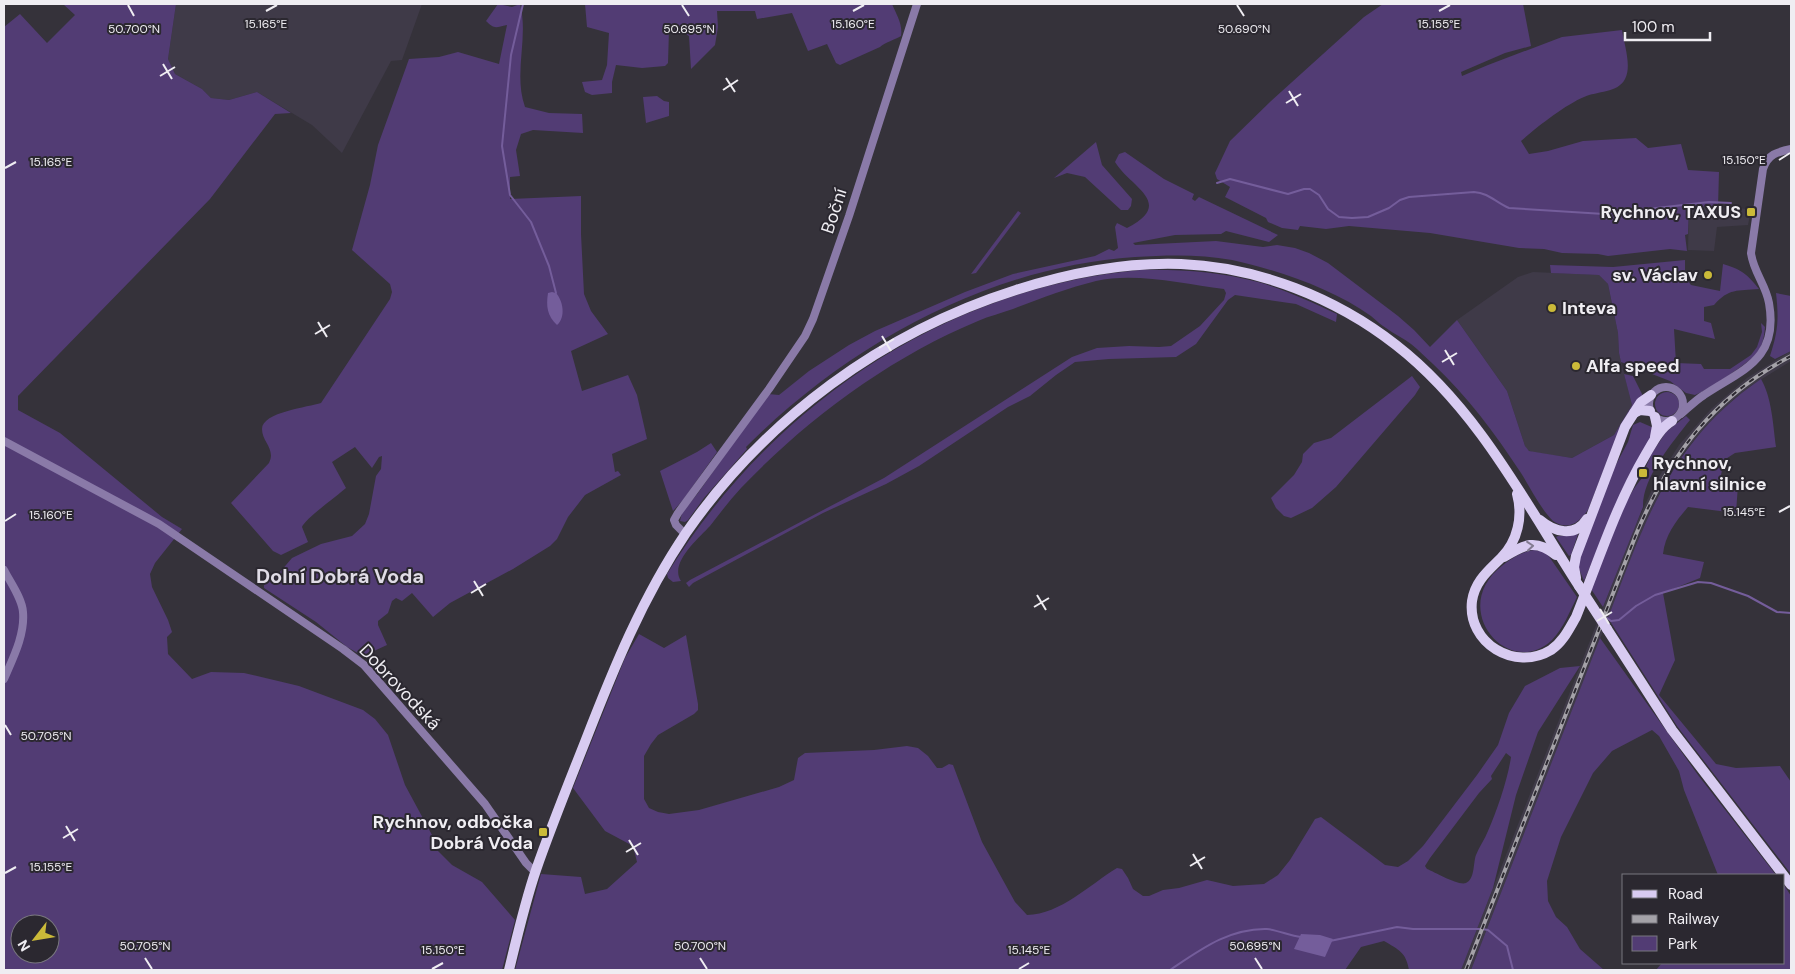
<svg xmlns="http://www.w3.org/2000/svg" width="1795" height="974" viewBox="0 0 1795 974" font-family="'DM Sans',sans-serif">
  <style>
    .built { fill: #3f3a48 }
    .green { fill: #523c74; fill-rule: evenodd }
    .water { fill: #745d9b }
    .lines { fill: none; stroke-linecap: round; stroke-linejoin: round }
    .stream { stroke: #745d9b; stroke-width: 2 }
    .minor { stroke: #8a7aa8; stroke-width: 8 }
    .major { stroke: #d8cbf1; stroke-width: 10 }
    .rail-casing { stroke: #a4a2a8; stroke-width: 4 }
    .rail { stroke: #2b2830; stroke-width: 2; stroke-dasharray: 5.5; stroke-linecap: butt }
    .major-bridge { stroke: #d8cbf1; stroke-width: 10 }
    .oneway { stroke: #827a90 }
    .ticks { fill: none; stroke: #efedf2; stroke-width: 2 }
    .poi-dot { fill: #cbba39; stroke: #2b2830; stroke-width: 2 }
    .labels { text-anchor: middle; stroke-width: 4; stroke-linejoin: round; paint-order: stroke }
    .street-label { font-size: 18px; fill: #efedf2; stroke: #2b2830 }
    .poi-label { font-size: 18px; font-weight: bold; fill: #efedf2; stroke: #2b2830; text-anchor: end }
    .quarter-label { font-size: 20px; font-weight: bold; fill: #e0dce6; stroke: #2b2830 }
    .ticks-label { font-size: 12px; text-anchor: middle; fill: #efedf2; stroke: #2b2830; stroke-width: 4; stroke-linejoin: round; paint-order: stroke }
  </style>
  <rect width="100%" height="100%" fill="#35323a"/>
  <g class="built">
    <polygon points="176,4 422,4 402,60 391,61 342,153 312,125 257,92 229,100 211,98 202,89 175,74 168,59"/>
    <polygon points="1689,206 1751,209 1748,225 1717,227 1714,251 1688,250"/>
    <polygon points="1533,272 1599,275 1608,284 1618,333 1619,353 1632,405 1614,435 1572,458 1532,452 1526,449 1507,391 1457,320 1518,277"/>
    <polygon points="1791,351 1791,361 1752,385 1734,399 1707,425 1686,450 1662,488 1641,534 1471,970 1461,970 1633,531 1655,483 1679,445 1711,409 1747,378"/>
  </g>
  <g class="green">
    <path d="M63,4H176L168,59L175,74L202,89L211,98L229,100L257,92L291,113L275,114L210,199L18,396V410L60,433L162,517L182,529L155,563L150,574L152,587L168,620L172,632L167,637L168,654L192,679L211,672L244,673L299,686L363,710L375,719L388,735L405,785L432,835L435,848L452,865L482,882L515,920L502,970H4V27L20,14L47,43L75,15ZM20,924H50V954H20Z"/>
    <path d="M498,4L512,7L520,4C529,38 513,73 525,107L549,113L582,114L583,133L533,130L521,134L516,150L520,176L510,177V199L581,196V234L584,294L591,311L608,334L571,351L582,391L628,375L637,395L647,439L612,454L615,472L618,471L621,475L585,495L568,517L557,539L550,546L513,569L450,603L433,617L412,593L402,601L396,598L392,601L388,613L378,621V625L387,645L363,656L347,647L316,622L264,588V585L280,572L292,558L321,544L352,536L365,524L369,514L376,476L381,469L382,456L379,457L372,468L355,447L332,462L346,488C337,496 305,519 302,527L308,542L281,555L273,551L231,503L269,463C276,449 262,442 262,429C262,412 309,407 321,403L390,299L392,292L390,284L352,250L370,185L378,145L409,59L439,57L458,52L499,64L507,25C496,27 495,30 486,21Z"/>
    <path d="M585,4H892C896,14 903,24 901,36C896,39 884,43 880,47L840,65L836,63L827,44L808,51L792,13L757,19L755,11H717L718,27L715,45L691,69L689,36L677,29L669,30L668,63L665,66L642,68L616,65L612,82V93L592,95L585,92L582,82L602,80L607,65L609,33L587,27Z"/>
    <path d="M1383,4H1523L1531,46L1505,53L1461,72L1462,76L1488,65L1562,37L1622,30C1624,44 1632,66 1625,79C1618,93 1597,91 1584,97C1565,105 1537,127 1521,141L1529,154L1548,151L1583,141L1636,138L1648,148L1681,144L1688,170L1719,172L1718,207L1689,206L1688,234L1685,235L1687,251L1670,249L1608,256L1598,254L1562,253L1544,249L1519,248L1430,233L1349,226L1326,229L1300,226L1298,230L1282,228L1268,222L1266,218L1225,197L1230,187L1217,179L1215,173L1230,141L1271,101L1364,17Z"/>
    <polygon points="657,96 664,101 669,102 669,116 646,123 643,97"/>
    <polygon points="1096,142 1102,165 1132,199 1131,206 1128,210 1121,210 1085,177 1067,173 1054,178"/>
    <path d="M1125,152L1164,179L1194,194L1192,199L1195,201L1199,197L1278,235L1269,242L1226,231L1221,234L1175,235L1133,243L1135,245L1216,241L1263,247L1277,245L1295,248L1309,253L1328,263L1398,316L1414,330L1430,347L1457,320L1507,391L1525,446L1529,451L1572,458L1614,435L1632,405L1624,374L1633,376L1642,394L1643,398L1617,436L1588,510C1579,523 1568,531 1553,521C1540,508 1531,489 1521,473C1494,432 1468,397 1433,364C1425,357 1419,350 1411,344C1403,338 1394,334 1386,328C1381,325 1376,320 1371,316C1333,289 1278,270 1232,260C1200,254 1168,255 1135,257C988,267 849,344 746,447L747,449L704,498L688,520L685,522L680,521L682,513L698,493L768,394L779,395L809,371L849,345L875,331L965,292L1013,274L1095,256L1109,249L1114,251L1118,248L1115,227L1117,223L1127,228C1176,203 1130,187 1115,162L1119,154Z"/>
    <polygon points="1018,211 1021,213 976,273 971,274"/>
    <path d="M1685,260V277L1691,285L1720,291L1723,264C1741,269 1747,274 1759,289C1737,291 1729,288 1714,305L1704,307V321L1711,323L1715,339L1674,329L1676,363L1701,364L1704,369H1730L1751,355L1757,347L1762,332L1761,323L1765,327C1764,337 1763,345 1757,353C1749,363 1708,390 1695,395L1686,393L1670,381L1621,362L1619,353L1618,333L1608,284L1599,275L1551,273L1550,265L1613,267Z"/>
    <path d="M1140,270C1180,269 1220,272 1258,282C1286,290 1311,302 1337,314L1336,322L1296,304L1235,295L1228,300L1196,344L1176,357L1109,359L1075,362L1056,375L1030,396L1008,407L919,466L886,484L823,513L693,583L689,587L686,583L690,580L884,478L1072,357L1097,348L1129,346L1159,347L1171,346L1200,326L1224,300L1226,293L1224,289C1184,284 1135,272 1096,281C1068,288 1041,298 1013,309C1002,313 989,316 978,321C889,358 807,419 741,488C730,500 720,513 710,526C698,539 669,563 681,581L673,582L668,578L667,574C770,407 943,288 1140,270Z"/>
    <path d="M1776,293L1791,296V351L1775,359L1770,356C1778,331 1779,320 1776,293Z"/>
    <polygon points="1412,376 1420,387 1415,395 1336,487 1312,508 1291,518 1284,516 1276,508 1271,498 1294,475 1302,462 1303,454 1314,443 1331,438"/>
    <path d="M1761,379C1772,398 1773,425 1776,447L1735,453L1724,460L1719,485H1738L1736,513L1688,507C1676,521 1665,535 1663,554L1704,562L1700,578L1663,593L1675,660L1659,695L1716,764L1736,768L1780,766L1791,782V874L1677,726L1608,618C1645,521 1671,440 1761,379Z"/>
    <circle cx="1667" cy="404" r="12"/>
    <path d="M1686,416L1690,420C1672,443 1642,478 1643,507L1603,607L1591,589C1605,553 1619,504 1643,477L1642,476L1652,453L1666,432Z"/>
    <polygon points="1640,422 1654,428 1650,440 1628,477 1584,581 1579,569 1579,557 1612,472 1628,442 1633,425"/>
    <polygon points="711,443 717,452 683,500 673,511 660,471 697,452"/>
    <polygon points="1578,534 1571,555 1569,556 1556,537 1558,536 1566,536"/>
    <path d="M1534,550L1541,551L1548,555L1577,597C1570,611 1563,629 1552,640C1509,681 1446,608 1503,565C1512,558 1523,551 1534,550Z"/>
    <path d="M639,634L664,648L686,635L698,704V710L694,714L658,735L651,744L644,756V799L649,808L658,812L669,814L699,810L779,787L794,780L798,758L805,753L874,750L907,746L918,748L928,756L937,768H942L949,764L953,765L982,842L1015,902L1027,915C1061,914 1089,885 1117,868L1122,869L1128,878L1133,889L1143,896H1149L1163,890L1179,888L1207,880L1233,886L1264,884L1278,875L1290,860L1315,819L1321,817L1385,865L1398,867L1408,861L1423,846L1477,775L1498,745L1509,713L1525,686L1560,668L1580,666L1538,732L1516,795L1493,888L1461,970H1409C1406,952 1399,950 1384,941L1361,947L1345,970H515L541,874L581,877L585,894L607,889L637,862L633,846L605,831L573,788L625,658ZM1506,753L1511,757C1508,778 1497,811 1488,831C1485,839 1479,847 1476,855C1473,863 1475,879 1466,883C1458,886 1435,872 1427,869L1425,866L1430,858L1479,793L1492,779L1491,776Z"/>
    <polygon points="1600,638 1698,775 1776,875 1718,875 1684,790 1679,771 1659,736 1652,730 1612,751 1593,773 1561,837 1547,881 1548,901 1556,917 1567,927 1580,949 1604,970 1471,970"/>
    <polygon points="1784,885 1791,896 1791,970 1656,970 1662,963 1784,963"/>
  </g>
  <g class="water">
    <path d="M552,292L556,293C563,301 566,317 557,325C547,316 546,306 548,293Z"/>
    <polygon points="1301,934 1320,935 1333,939 1325,957 1294,949"/>
  </g>
  <g class="lines">
    <g class="stream">
      <polyline points="523,4 511,55 502,146 510,195 531,222 549,266 556,293"/>
      <path d="M1217,183L1230,179L1288,194L1304,189H1310L1319,195L1328,209L1339,217L1352,218L1368,217L1389,208L1400,200L1409,197L1474,192C1489,193 1495,202 1509,208L1604,214L1709,202L1731,203"/>
      <polyline points="1607,618 1611,621 1619,620 1636,606 1655,595 1698,582 1711,583 1748,596 1777,612 1791,613"/>
      <polyline points="1330,941 1397,927 1413,929 1482,929 1488,930 1507,946 1513,970"/>
      <path d="M1170,970C1200,950 1229,928 1267,929C1278,930 1290,936 1301,937"/>
    </g>
    <g class="minor">
      <circle cx="1666" cy="404" r="17"/>
      <path d="M1681,414C1688,408 1696,400 1704,395C1743,369 1779,360 1769,303C1766,285 1753,271 1751,253L1763,169C1768,154 1777,152 1791,149"/>
      <polyline points="4,441 159,524 343,649 364,665 485,804 526,863 535,872"/>
      <polyline points="685,534 676,525 674,520 678,513 769,389 805,336 813,319 849,216 917,4"/>
      <path d="M4,570C10,582 22,598 23,612C25,635 13,658 4,679"/>
    </g>
    <g class="major">
      <polyline points="1634,413 1640,410 1650,411"/>
      <polyline points="1655,437 1657,426 1655,417"/>
      <path d="M1517,494C1523,516 1518,541 1501,558C1488,571 1475,581 1472,601C1467,643 1515,672 1551,650C1563,642 1569,629 1576,617C1598,562 1616,505 1646,454C1653,442 1660,428 1672,421"/>
      <path d="M1540,520C1554,532 1575,538 1587,519"/>
      <path d="M1504,557C1524,545 1535,538 1556,555"/>
      <polyline points="1576,578 1574,567 1576,556 1625,427 1641,402 1651,395"/>
      <polyline points="1607,629 1672,730 1791,885"/>
      <path d="M509,970C517,937 525,902 536,870C551,827 568,785 585,742C613,670 642,598 686,533C765,419 883,332 1016,290C1069,273 1125,262 1181,264C1258,267 1336,298 1396,345C1477,408 1525,502 1579,586"/>
    </g>
    <defs>
      <path id="rail" d="M1466,970L1637,532C1671,453 1714,397 1791,356"/>
    </defs>
    <use href="#rail" class="rail-casing"/>
    <use href="#rail" class="rail"/>
    <polyline class="major-bridge" points="1579,586 1607,629"/>
  </g>
  <defs><path id="oneway-chevron" d="M-2-3.5L2.5 0L-2 3.5" fill="none" stroke-width="1.6" stroke-linecap="round" stroke-linejoin="round" transform="scale(1.25)"/></defs>
  <use class="oneway" href="#oneway-chevron" transform="translate(1530 546) rotate(-5)"/>
  <path class="ticks" d="M128,5L134,16M682,5L689,16M1237,5L1244,16M266,11L277,5M853,11L864,5M1439,11L1450,5M163,64L172,79M160,76L175,67M726,78L735,92M723,90L738,80M1289,91L1298,106M1286,103L1301,94M1779,160L1790,153M5,168L16,162M318,322L327,337M315,334L330,325M882,336L891,351M879,348L894,339M1445,350L1454,365M1442,362L1457,353M1779,512L1790,506M5,521L16,514M474,581L483,596M471,593L486,584M1037,595L1046,610M1034,607L1049,598M1600,609L1609,624M1597,621L1612,612M5,725L11,735M66,826L75,841M63,838L78,829M629,840L638,855M626,852L641,843M1193,854L1202,869M1190,866L1205,857M5,873L16,867M145,958L152,969M700,958L707,969M1255,958L1262,969M432,969L443,963M1019,969L1029,963"/>
  <g class="poi-dot">
    <rect x="1746" y="207" width="10" height="10" rx="2.5"/>
    <circle cx="1708" cy="275" r="5"/>
    <circle cx="1552" cy="308" r="5"/>
    <circle cx="1576" cy="366" r="5"/>
    <rect x="1638" y="468" width="10" height="10" rx="2.5"/>
    <rect x="538" y="827" width="10" height="10" rx="2.5"/>
  </g>
  <g class="labels">
    <g class="street-label">
      <text transform="translate(834 211) rotate(-72)" y="6">Boční</text>
      <text transform="translate(400 687) rotate(47)" y="6">Dobrovodská</text>
    </g>
    <g class="poi-label">
      <text x="1741" y="218">Rychnov, TAXUS</text>
      <text x="1698" y="281">sv. Václav</text>
      <text x="1562" y="314" text-anchor="start">Inteva</text>
      <text x="1586" y="372" text-anchor="start">Alfa speed</text>
      <text x="1653" y="469" text-anchor="start">Rychnov,<tspan x="1653" dy="21">hlavní silnice</tspan></text>
      <text x="533" y="828">Rychnov, odbočka<tspan x="533" dy="21">Dobrá Voda</tspan></text>
    </g>
    <g class="quarter-label">
      <text x="340" y="583">Dolní Dobrá Voda</text>
    </g>
  </g>
  <g class="ticks-label">
    <text x="266" y="28">15.165°E</text>
    <text x="853" y="28">15.160°E</text>
    <text x="1439" y="28">15.155°E</text>
    <text x="134" y="33">50.700°N</text>
    <text x="689" y="33">50.695°N</text>
    <text x="1244" y="33">50.690°N</text>
    <text x="1744" y="164">15.150°E</text>
    <text x="51" y="166">15.165°E</text>
    <text x="1744" y="516">15.145°E</text>
    <text x="51" y="519">15.160°E</text>
    <text x="46" y="740">50.705°N</text>
    <text x="51" y="871">15.155°E</text>
    <text x="145" y="950">50.705°N</text>
    <text x="700" y="950">50.700°N</text>
    <text x="1255" y="950">50.695°N</text>
    <text x="443" y="954">15.150°E</text>
    <text x="1029" y="954">15.145°E</text>
  </g>
  <rect width="1795" height="974" fill="none" stroke="#efedf2" stroke-width="10"/>
  <rect x="1622" y="874" width="162" height="90" fill="#2b2830" stroke="#79777e"/>
  <rect x="1632" y="890" width="25" height="8" fill="#d8cbf1" stroke="#79777e"/>
  <text x="1668" y="899" font-size="15" fill="#efedf2">Road</text>
  <rect x="1632" y="915" width="25" height="8" fill="#a4a2a8" stroke="#79777e"/>
  <text x="1668" y="924" font-size="15" fill="#efedf2">Railway</text>
  <rect x="1632" y="936" width="25" height="15" fill="#523c74" stroke="#79777e"/>
  <text x="1668" y="949" font-size="15" fill="#efedf2">Park</text>
  <g transform="translate(35 939) rotate(239)"><circle r="24" fill="#2b2830" stroke="#79777e"/>
  <path d="M0-4L9 19L0 12L-9 19Z" fill="#cbba39"/>
  <text y="-8" font-size="14" font-weight="bold" text-anchor="middle" fill="#efedf2">N</text>
  </g>
  <path d="M1625 32v8h85v-8" fill="none" stroke="#efedf2" stroke-width="2.5"/>
  <text x="1632" y="32" font-size="15" fill="#efedf2" stroke="#2b2830" stroke-width="4" paint-order="stroke">100 m</text>
</svg>
